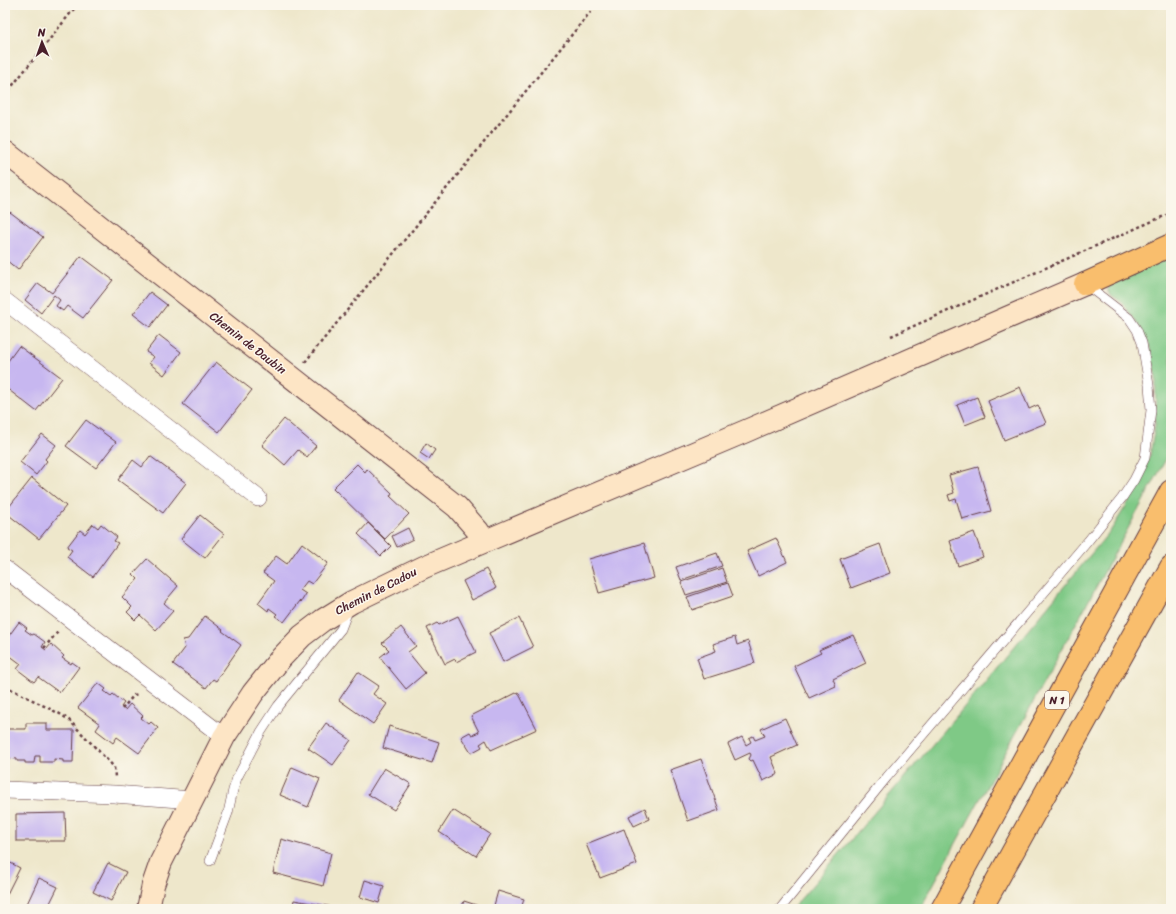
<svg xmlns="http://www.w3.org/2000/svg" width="1176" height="914" font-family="Sriracha,sans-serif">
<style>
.green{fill:#7fc986;stroke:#647458}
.building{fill:#c7b7f0}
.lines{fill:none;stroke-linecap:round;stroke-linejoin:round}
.lane-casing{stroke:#633d43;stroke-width:10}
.street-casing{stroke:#633d43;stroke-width:18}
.secondary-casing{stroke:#633d43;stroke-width:24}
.highway-casing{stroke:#633d43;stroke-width:24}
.path{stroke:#633d43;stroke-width:2.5;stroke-dasharray:3 3;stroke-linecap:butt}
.lane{stroke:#fff;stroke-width:9}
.street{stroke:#fff;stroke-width:17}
.secondary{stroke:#fde5c5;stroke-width:22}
.highway{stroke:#f9be6d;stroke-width:22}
.labels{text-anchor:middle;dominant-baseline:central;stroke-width:3;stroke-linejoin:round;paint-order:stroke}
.shield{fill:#fbf7ec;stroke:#7f6065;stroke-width:1}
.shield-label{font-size:11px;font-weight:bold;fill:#4a1f2b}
.street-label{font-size:12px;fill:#4a1f2b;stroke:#fbf7ec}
</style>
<rect width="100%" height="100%" fill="#fbf7ec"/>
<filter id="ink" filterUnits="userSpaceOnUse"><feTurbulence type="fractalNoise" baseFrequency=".025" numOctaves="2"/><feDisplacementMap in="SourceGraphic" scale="8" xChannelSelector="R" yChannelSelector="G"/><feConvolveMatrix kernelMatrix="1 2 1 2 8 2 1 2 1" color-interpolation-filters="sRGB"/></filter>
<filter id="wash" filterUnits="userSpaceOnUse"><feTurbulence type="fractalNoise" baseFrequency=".012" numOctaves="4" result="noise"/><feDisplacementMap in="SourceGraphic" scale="16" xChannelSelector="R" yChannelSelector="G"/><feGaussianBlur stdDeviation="0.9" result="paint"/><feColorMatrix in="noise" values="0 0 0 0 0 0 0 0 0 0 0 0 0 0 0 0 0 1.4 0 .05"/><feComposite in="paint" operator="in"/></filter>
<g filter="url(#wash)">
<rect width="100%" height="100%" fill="#eee7cb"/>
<path class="green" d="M 1171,254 L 1171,450 L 920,909 L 792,909 L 955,718 L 1111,530 L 1131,498 L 1150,455 L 1155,426 L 1156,378 L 1149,344 L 1137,323 L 1120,301 L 1111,295 L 1108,289 L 1110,283 Z"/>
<g id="blocks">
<g class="building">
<path d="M 10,212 L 43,237 L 18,270 L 5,259 L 5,218 Z"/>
<path d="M 81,256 L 113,280 L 83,318 L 67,306 L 63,311 L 56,306 L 60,300 L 54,295 L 41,313 L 25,300 L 38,283 L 52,293 Z"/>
<path d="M 150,292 L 167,305 L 150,327 L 133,314 Z"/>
<path d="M 159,335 L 181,352 L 164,375 L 149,363 L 154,357 L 146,352 Z"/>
<path d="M 19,346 L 62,378 L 36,411 L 5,387 L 5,365 Z"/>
<path d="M 216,362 L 252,390 L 219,432 L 183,404 Z"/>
<path d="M 1020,387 L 1029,409 L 1038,405 L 1046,423 L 1004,440 L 988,401 Z"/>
<path d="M 977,397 L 985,417 L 965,425 L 957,405 Z"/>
<path d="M 284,419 L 316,446 L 307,457 L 298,450 L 285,465 L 262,445 Z"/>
<path d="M 86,420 L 116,442 L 96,468 L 66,446 Z"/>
<path d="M 42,434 L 56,445 L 45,459 L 47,461 L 36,475 L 20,462 Z"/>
<path d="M 426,443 L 435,450 L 429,459 L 420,453 Z"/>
<path d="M 150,456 L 186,483 L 163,513 L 118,480 L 133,460 L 142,467 Z"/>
<path d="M 357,464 L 365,472 L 367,469 L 392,493 L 390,496 L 409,514 L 385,539 L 333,488 Z"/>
<path d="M 978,467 L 991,511 L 962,519 L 956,499 L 950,501 L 948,495 L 954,493 L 949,475 Z"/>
<path d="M 32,478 L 66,506 L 39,539 L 5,512 Z"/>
<path d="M 200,515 L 224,534 L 205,558 L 181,539 Z"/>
<path d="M 368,523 L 391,546 L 381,556 L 358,534 Z"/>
<path d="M 93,524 L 98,528 L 101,524 L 117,537 L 114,541 L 118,543 L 93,577 L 67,557 L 72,550 L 67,547 L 80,530 L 85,534 Z"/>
<path d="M 408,528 L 413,539 L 397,547 L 392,536 Z"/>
<path d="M 974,532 L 983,557 L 958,566 L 950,541 Z"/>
<path d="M 776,538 L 787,562 L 758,576 L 747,551 Z"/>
<path d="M 302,543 L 328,563 L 312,584 L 307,581 L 300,590 L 306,594 L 301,602 L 300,601 L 284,622 L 275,616 L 277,614 L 269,608 L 268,611 L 258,603 L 274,581 L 263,573 L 276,556 L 287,564 Z"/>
<path d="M 644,543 L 654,578 L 599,593 L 589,559 Z"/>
<path d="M 880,544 L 890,573 L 851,588 L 840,559 Z"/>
<path d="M 717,553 L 722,566 L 681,580 L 676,567 Z"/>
<path d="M 147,559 L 178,586 L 164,603 L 173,611 L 156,630 L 140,615 L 135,620 L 127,612 L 132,607 L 122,597 L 138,579 L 133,574 Z"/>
<path d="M 722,568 L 727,582 L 686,595 L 681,582 Z"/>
<path d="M 486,569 L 496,588 L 472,600 L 463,581 Z"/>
<path d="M 728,583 L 733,596 L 692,610 L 687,597 Z"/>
<path d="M 205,616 L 223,630 L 222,631 L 241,645 L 216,681 L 213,679 L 206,688 L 173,664 L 185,648 L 183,640 L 188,639 Z"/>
<path d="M 458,616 L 476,652 L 456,662 L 455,659 L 445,664 L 427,628 L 437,623 L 439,625 Z"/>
<path d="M 519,618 L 533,647 L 503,662 L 489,633 Z"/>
<path d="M 19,622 L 27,628 L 25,630 L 32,635 L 34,634 L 45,642 L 42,647 L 46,650 L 51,644 L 64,656 L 62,658 L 71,664 L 72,662 L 79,667 L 60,693 L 38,677 L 34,682 L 17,669 L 21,664 L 5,652 L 5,641 Z"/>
<path d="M 401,627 L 416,646 L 408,652 L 425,673 L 406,689 L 380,657 L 389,650 L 382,643 Z"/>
<path d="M 853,635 L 866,663 L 833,679 L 836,686 L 809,698 L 794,666 L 821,653 L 819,650 Z"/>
<path d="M 735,637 L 737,645 L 748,641 L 755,663 L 704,679 L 697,658 L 716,651 L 713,644 Z"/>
<path d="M 358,672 L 379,686 L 373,694 L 387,704 L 373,724 L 339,700 Z"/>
<path d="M 98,683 L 106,689 L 104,691 L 111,696 L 113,694 L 124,703 L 121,707 L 125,710 L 130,704 L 143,716 L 141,718 L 149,724 L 151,722 L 158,728 L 139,753 L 117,737 L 113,743 L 96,730 L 100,724 L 78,708 Z"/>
<path d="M 518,692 L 537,729 L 491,750 L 486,740 L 480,744 L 482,747 L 471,753 L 461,737 L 470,732 L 472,735 L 479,732 L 471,716 Z"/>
<path d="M 785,718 L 797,745 L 771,757 L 778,774 L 763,781 L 753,760 L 751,761 L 749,759 L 751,755 L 750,753 L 735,760 L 728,744 L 742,737 L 746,745 L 751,742 L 749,738 L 753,736 L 755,740 L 765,736 L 761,729 Z"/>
<path d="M 26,723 L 47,723 L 47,730 L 74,730 L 73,762 L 63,762 L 63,760 L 54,759 L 54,762 L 40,762 L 40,756 L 35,756 L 34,763 L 25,763 L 25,761 L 17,761 L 17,759 L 7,758 L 7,761 L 5,761 L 5,729 L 26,729 Z"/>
<path d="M 326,723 L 351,740 L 333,765 L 308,748 Z"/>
<path d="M 389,726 L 439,742 L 432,763 L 383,748 Z"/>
<path d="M 701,759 L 719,810 L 688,821 L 670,770 Z"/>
<path d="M 292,767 L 320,779 L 308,807 L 280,795 Z"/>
<path d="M 384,768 L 411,784 L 394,810 L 368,794 Z"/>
<path d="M 645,808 L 649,819 L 634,826 L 629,816 Z"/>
<path d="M 453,810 L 490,834 L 476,856 L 439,832 Z"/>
<path d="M 65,813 L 66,841 L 16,841 L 16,814 Z"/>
<path d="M 624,829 L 637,864 L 600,878 L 586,844 Z"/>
<path d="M 281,839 L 331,853 L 323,886 L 273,873 Z"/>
<path d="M 5,860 L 20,868 L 5,898 Z"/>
<path d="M 108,863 L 126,872 L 111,901 L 93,892 Z"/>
<path d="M 39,878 L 58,887 L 47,909 L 32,909 L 26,906 Z"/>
<path d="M 365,880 L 384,886 L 379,903 L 360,897 Z"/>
<path d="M 498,891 L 524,899 L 521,909 L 493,909 Z"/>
<path d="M 294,900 L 339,908 L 339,909 L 292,909 Z"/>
<path d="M 464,901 L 488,909 L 461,909 Z"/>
</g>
</g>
</g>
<g filter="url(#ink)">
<use href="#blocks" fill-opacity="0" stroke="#633d43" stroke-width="1"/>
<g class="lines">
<defs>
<g id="lane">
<path d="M 210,861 L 228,813 L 233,790 L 237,778 L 261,732 L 278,706 L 341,629 L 349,608"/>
<path d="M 780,909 L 887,777 L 1088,541 L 1122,498 L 1134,480 L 1145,458 L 1151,410 L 1149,385 L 1142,343 L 1137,330 L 1129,318 L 1085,284"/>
</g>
<g id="street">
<path d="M 5,301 L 258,498"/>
<path d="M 5,569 L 224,737"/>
<path d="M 5,790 L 114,794 L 192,800"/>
</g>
<g id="secondary">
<path d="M 5,152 L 457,507 L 478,531 L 484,541"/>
<path d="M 148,909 L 153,885 L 161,862 L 224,737 L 253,693 L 281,658 L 302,636 L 323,620 L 352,602 L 424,567 L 746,431 L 1085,284"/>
</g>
<g id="highway">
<path d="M 1085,284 L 1171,245"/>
<path d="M 942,909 L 1171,491"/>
<path d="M 981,909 L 1171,567"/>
</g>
</defs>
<use href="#lane" class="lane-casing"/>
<use href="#street" class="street-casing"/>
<use href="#secondary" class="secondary-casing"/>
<use href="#highway" class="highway-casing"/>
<g class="path">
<path d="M 5,95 L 77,5"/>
<path d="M 891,336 L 1171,213"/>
<path d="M 305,362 L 596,5"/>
<path d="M 44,648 L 55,635 L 58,632"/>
<path d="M 5,686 L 60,714 L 69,720 L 114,767 L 115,777"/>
<path d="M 122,709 L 134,695 L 138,694"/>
</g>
<use href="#lane" class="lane"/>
<use href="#street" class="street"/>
<use href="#secondary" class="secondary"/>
<use href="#highway" class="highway"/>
</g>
</g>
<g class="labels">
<rect class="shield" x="1045" y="691" width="24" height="18" rx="3"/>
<g class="shield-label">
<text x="1057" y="700">N 1</text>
</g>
<g class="street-label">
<text transform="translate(248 343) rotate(38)">Chemin de Daubin</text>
<text transform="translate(376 591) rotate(-27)">Chemin de Cadou</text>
</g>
</g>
<rect width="1176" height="914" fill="none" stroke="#fbf7ec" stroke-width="20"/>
<g transform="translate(42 42) rotate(358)" stroke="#fbf7ec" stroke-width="3" paint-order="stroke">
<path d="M0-3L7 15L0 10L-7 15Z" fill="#4a1f2b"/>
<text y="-6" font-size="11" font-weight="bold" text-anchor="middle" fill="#4a1f2b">N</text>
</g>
</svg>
